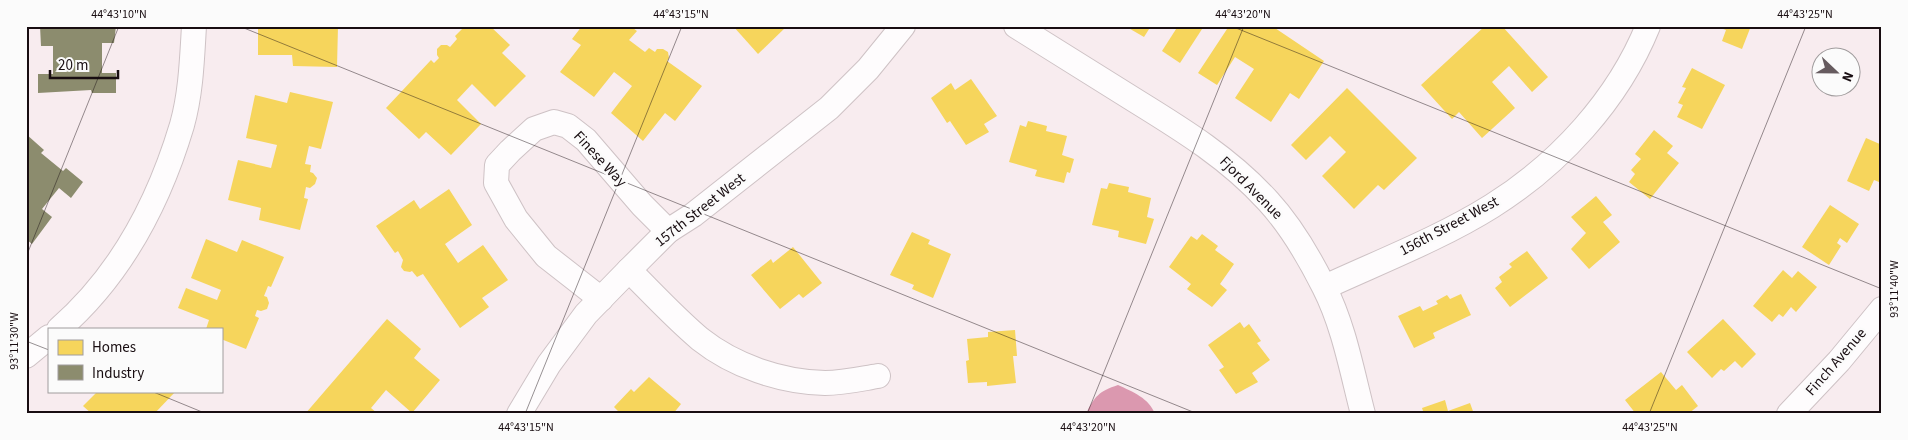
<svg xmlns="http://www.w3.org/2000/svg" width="1908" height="440" font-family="'Source Sans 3',sans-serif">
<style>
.water{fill:#db98af}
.homes{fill:#f6d55c}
.industry{fill:#8c8c6e}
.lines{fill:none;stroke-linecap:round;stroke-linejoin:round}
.minor-casing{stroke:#cec2c5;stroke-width:26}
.minor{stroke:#fefcfd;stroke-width:24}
.ticks{fill:none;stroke:#180d11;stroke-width:1;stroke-opacity:0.45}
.labels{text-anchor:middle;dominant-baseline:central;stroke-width:5;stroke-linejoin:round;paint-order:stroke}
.street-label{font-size:15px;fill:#180d11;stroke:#fbfbfb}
.neatline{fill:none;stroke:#180d11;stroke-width:2}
.ticks-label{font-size:12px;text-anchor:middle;fill:#180d11}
</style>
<rect width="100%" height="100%" fill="#f8ecef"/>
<path class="water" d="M 1118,385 C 1133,392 1149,398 1155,414 L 1086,414 C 1094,397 1099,391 1118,385 Z"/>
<g class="homes">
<path d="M 258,26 L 338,26 L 337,67 L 293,66 L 292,55 L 258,55 Z"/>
<path d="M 465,26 L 490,26 L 510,45 L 502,53 L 526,76 L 495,107 L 472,84 L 457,100 L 481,124 L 451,155 L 426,132 L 419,139 L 386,108 L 431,60 L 434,63 L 439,58 L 437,55 L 437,49 L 441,45 L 447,45 L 450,47 L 457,39 L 455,36 Z"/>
<path d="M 582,26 L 630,26 L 637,31 L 629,40 L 645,52 L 649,48 L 655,52 L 657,49 L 663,49 L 668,52 L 669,58 L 667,61 L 702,86 L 675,121 L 665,113 L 643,141 L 611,113 L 632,86 L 614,72 L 594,97 L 560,72 L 581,45 L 572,39 Z"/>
<path d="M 733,26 L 787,26 L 758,54 Z"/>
<path d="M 1125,26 L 1151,26 L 1144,37 Z"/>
<path d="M 1178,26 L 1204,26 L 1180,63 L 1162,51 Z"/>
<path d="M 1229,26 L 1272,26 L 1324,61 L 1299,99 L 1290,93 L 1271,122 L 1235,98 L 1254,69 L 1235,57 L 1217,85 L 1198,73 Z"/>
<path d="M 1485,26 L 1502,26 L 1548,77 L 1532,92 L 1509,66 L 1492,82 L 1515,108 L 1482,138 L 1459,112 L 1452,119 L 1421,85 Z"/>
<path d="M 1715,26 L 1751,26 L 1742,49 L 1722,41 L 1726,30 Z"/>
<path d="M 1692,68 L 1725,85 L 1702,129 L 1677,117 L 1683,105 L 1678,103 L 1686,88 L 1682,87 Z"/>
<path d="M 971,79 L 997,116 L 984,124 L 989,132 L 966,145 L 950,121 L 947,123 L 931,98 L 951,83 L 955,90 Z"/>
<path d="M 1347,88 L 1417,158 L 1384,190 L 1378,185 L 1354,209 L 1322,176 L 1346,152 L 1330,136 L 1306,160 L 1291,145 Z"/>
<path d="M 290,92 L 333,102 L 321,149 L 309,146 L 305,164 L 311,165 L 310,172 L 313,173 L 317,178 L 315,184 L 310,188 L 306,187 L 304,198 L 308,199 L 300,230 L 259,220 L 261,208 L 228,200 L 238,160 L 271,168 L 277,145 L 246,138 L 255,95 L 287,103 Z"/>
<path d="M 1028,121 L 1047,126 L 1046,131 L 1067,136 L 1062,155 L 1074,159 L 1070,173 L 1067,172 L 1064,183 L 1035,176 L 1037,170 L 1009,162 L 1020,125 L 1026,127 Z"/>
<path d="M 1654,130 L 1673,146 L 1667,153 L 1679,163 L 1650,199 L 1629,182 L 1635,174 L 1631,170 L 1641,159 L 1635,154 Z"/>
<path d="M 1866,138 L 1882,145 L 1882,175 L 1879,182 L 1874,180 L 1869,191 L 1847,181 Z"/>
<path d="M 1109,183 L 1129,187 L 1128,192 L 1151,198 L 1147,217 L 1154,219 L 1146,244 L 1118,237 L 1119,231 L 1092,225 L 1101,188 L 1107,189 Z"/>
<path d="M 449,189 L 472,225 L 445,244 L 458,263 L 483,245 L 508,280 L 482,298 L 489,307 L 460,328 L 423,274 L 417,277 L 412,271 L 410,272 L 404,271 L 401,267 L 403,260 L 398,251 L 395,253 L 376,226 L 414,200 L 420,209 Z"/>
<path d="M 1596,196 L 1612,215 L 1603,222 L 1620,242 L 1589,269 L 1571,249 L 1586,233 L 1571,217 Z"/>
<path d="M 1830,205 L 1859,224 L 1847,243 L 1840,238 L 1837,243 L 1841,246 L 1829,265 L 1802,247 Z"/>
<path d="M 912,232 L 930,240 L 928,244 L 951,254 L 933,298 L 912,289 L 914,285 L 890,275 Z"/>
<path d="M 1202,234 L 1218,246 L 1215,250 L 1234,264 L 1220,284 L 1227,290 L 1212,307 L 1187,289 L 1191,284 L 1169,267 L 1191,236 L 1197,240 Z"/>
<path d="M 206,239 L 237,252 L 242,240 L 284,257 L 271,287 L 268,286 L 264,296 L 267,297 L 269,303 L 267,309 L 261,311 L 257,310 L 255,316 L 259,318 L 246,349 L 221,339 L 221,329 L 206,329 L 209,320 L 178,308 L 186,288 L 217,300 L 221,290 L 191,278 Z"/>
<path d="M 793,247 L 822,283 L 803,298 L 799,294 L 780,309 L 751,275 L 771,259 L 773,263 Z"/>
<path d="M 1527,251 L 1548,278 L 1510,307 L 1495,288 L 1502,282 L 1499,277 L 1512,267 L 1509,264 Z"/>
<path d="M 1783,270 L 1792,278 L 1798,271 L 1817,287 L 1796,312 L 1791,307 L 1783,317 L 1779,314 L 1772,322 L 1753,306 Z"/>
<path d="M 1461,294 L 1471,315 L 1433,333 L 1435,338 L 1414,348 L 1398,316 L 1420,306 L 1423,311 L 1438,304 L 1436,301 L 1447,295 L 1450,299 Z"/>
<path d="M 387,319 L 421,349 L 414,358 L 440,380 L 412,413 L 386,390 L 371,408 L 378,414 L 305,414 Z"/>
<path d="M 1723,319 L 1756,354 L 1742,368 L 1735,361 L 1724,371 L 1721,369 L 1712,378 L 1687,352 Z"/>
<path d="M 1240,322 L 1244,328 L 1249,324 L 1261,341 L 1257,343 L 1270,360 L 1252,373 L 1258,382 L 1236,394 L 1219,370 L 1224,367 L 1208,345 Z"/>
<path d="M 1015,330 L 1017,356 L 1013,356 L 1016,383 L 987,386 L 987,382 L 968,383 L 966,361 L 969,360 L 967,339 L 988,337 L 988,332 Z"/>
<path d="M 1661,372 L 1676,390 L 1682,385 L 1698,406 L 1688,414 L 1664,414 L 1662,411 L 1659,414 L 1636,414 L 1625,400 Z"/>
<path d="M 649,377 L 681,404 L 673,414 L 621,414 L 614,407 L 631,389 L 634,392 Z"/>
<path d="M 98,391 L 176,391 L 154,414 L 92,414 L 83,406 Z"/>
<path d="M 1445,400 L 1448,411 L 1470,403 L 1474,414 L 1424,414 L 1422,408 Z"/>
</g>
<g class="industry">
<path d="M 40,26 L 116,26 L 114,43 L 102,43 L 102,73 L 116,73 L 116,93 L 92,93 L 91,90 L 38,93 L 38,74 L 53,74 L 53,46 L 41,46 Z"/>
<path d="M 26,134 L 44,150 L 41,153 L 63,171 L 66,168 L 83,182 L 71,198 L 59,188 L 42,209 L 52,217 L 32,244 L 26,239 Z"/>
</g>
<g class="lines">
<defs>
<g id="minor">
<path d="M 1016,26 C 1056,51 1096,76 1136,101 C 1183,130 1230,159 1268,201 C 1291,226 1309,257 1324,287 C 1344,326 1352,372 1363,414"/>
<path d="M 629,270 C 652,293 675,318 700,339 C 734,366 781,382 825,383 C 843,383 860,379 878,376"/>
<path d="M 1325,287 C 1379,262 1441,238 1492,206 C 1559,164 1618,100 1648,26"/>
<path d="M 601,299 L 546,256 L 516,219 L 496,183 L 497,165 L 510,151 L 534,129 L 554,122 L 568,126 L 586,140 L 642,205 L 668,231"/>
<path d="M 59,329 C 120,276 159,202 182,125 C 191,93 192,59 194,26"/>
<path d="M 26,356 L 49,337"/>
<path d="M 519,414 L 549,364 L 586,314 L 629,270 L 668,231 L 693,215 L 829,108 L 868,69 L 903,26"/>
<path d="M 1789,414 L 1839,361 L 1882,309"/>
</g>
</defs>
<use href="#minor" class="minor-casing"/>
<use href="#minor" class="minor"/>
</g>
<path class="ticks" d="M 239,26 L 1198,414M 1231,26 L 1882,289M 26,257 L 119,26M 26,341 L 49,350M 151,391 L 207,414M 525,414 L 682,26M 1087,414 L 1244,26M 1649,414 L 1806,26"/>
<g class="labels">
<g class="street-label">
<text transform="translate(600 159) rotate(47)">Finese Way</text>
<text transform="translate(1251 188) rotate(45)">Fjord Avenue</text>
<text transform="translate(700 210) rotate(-38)">157th Street West</text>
<text transform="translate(1449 226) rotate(-28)">156th Street West</text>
<text transform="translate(1836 362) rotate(-49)">Finch Avenue</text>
</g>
</g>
<rect width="1908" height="440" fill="none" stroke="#fbfbfb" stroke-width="55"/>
<rect x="48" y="328" width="175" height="65" fill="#fbfbfb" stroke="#a09c9d"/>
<rect x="58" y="340" width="25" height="15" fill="#f6d55c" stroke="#a09c9d"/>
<text x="92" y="352" font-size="15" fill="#180d11">Homes</text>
<rect x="58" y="365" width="25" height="15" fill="#8c8c6e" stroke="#a09c9d"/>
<text x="92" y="378" font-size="15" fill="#180d11">Industry</text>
<g transform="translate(1836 72) rotate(112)"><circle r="24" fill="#fbfbfb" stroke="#a09c9d"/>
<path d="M0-4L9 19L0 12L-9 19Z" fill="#665b5f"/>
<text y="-8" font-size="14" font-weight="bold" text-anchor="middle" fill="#180d11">N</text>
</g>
<path d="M50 70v8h68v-8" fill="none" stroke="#180d11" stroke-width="2.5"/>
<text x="58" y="70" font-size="15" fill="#180d11" stroke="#fbfbfb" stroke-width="4" paint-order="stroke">20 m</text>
<rect x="28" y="28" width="1852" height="384" class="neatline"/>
<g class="ticks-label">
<text x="119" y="18">44°43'10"N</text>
<text x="681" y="18">44°43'15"N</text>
<text x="1243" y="18">44°43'20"N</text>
<text x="1805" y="18">44°43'25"N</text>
<text transform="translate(1894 289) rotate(-90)" y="4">93°11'40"W</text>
<text transform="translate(14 341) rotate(-90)" y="4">93°11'30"W</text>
<text x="526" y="431">44°43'15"N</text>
<text x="1088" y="431">44°43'20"N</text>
<text x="1650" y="431">44°43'25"N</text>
</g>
</svg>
